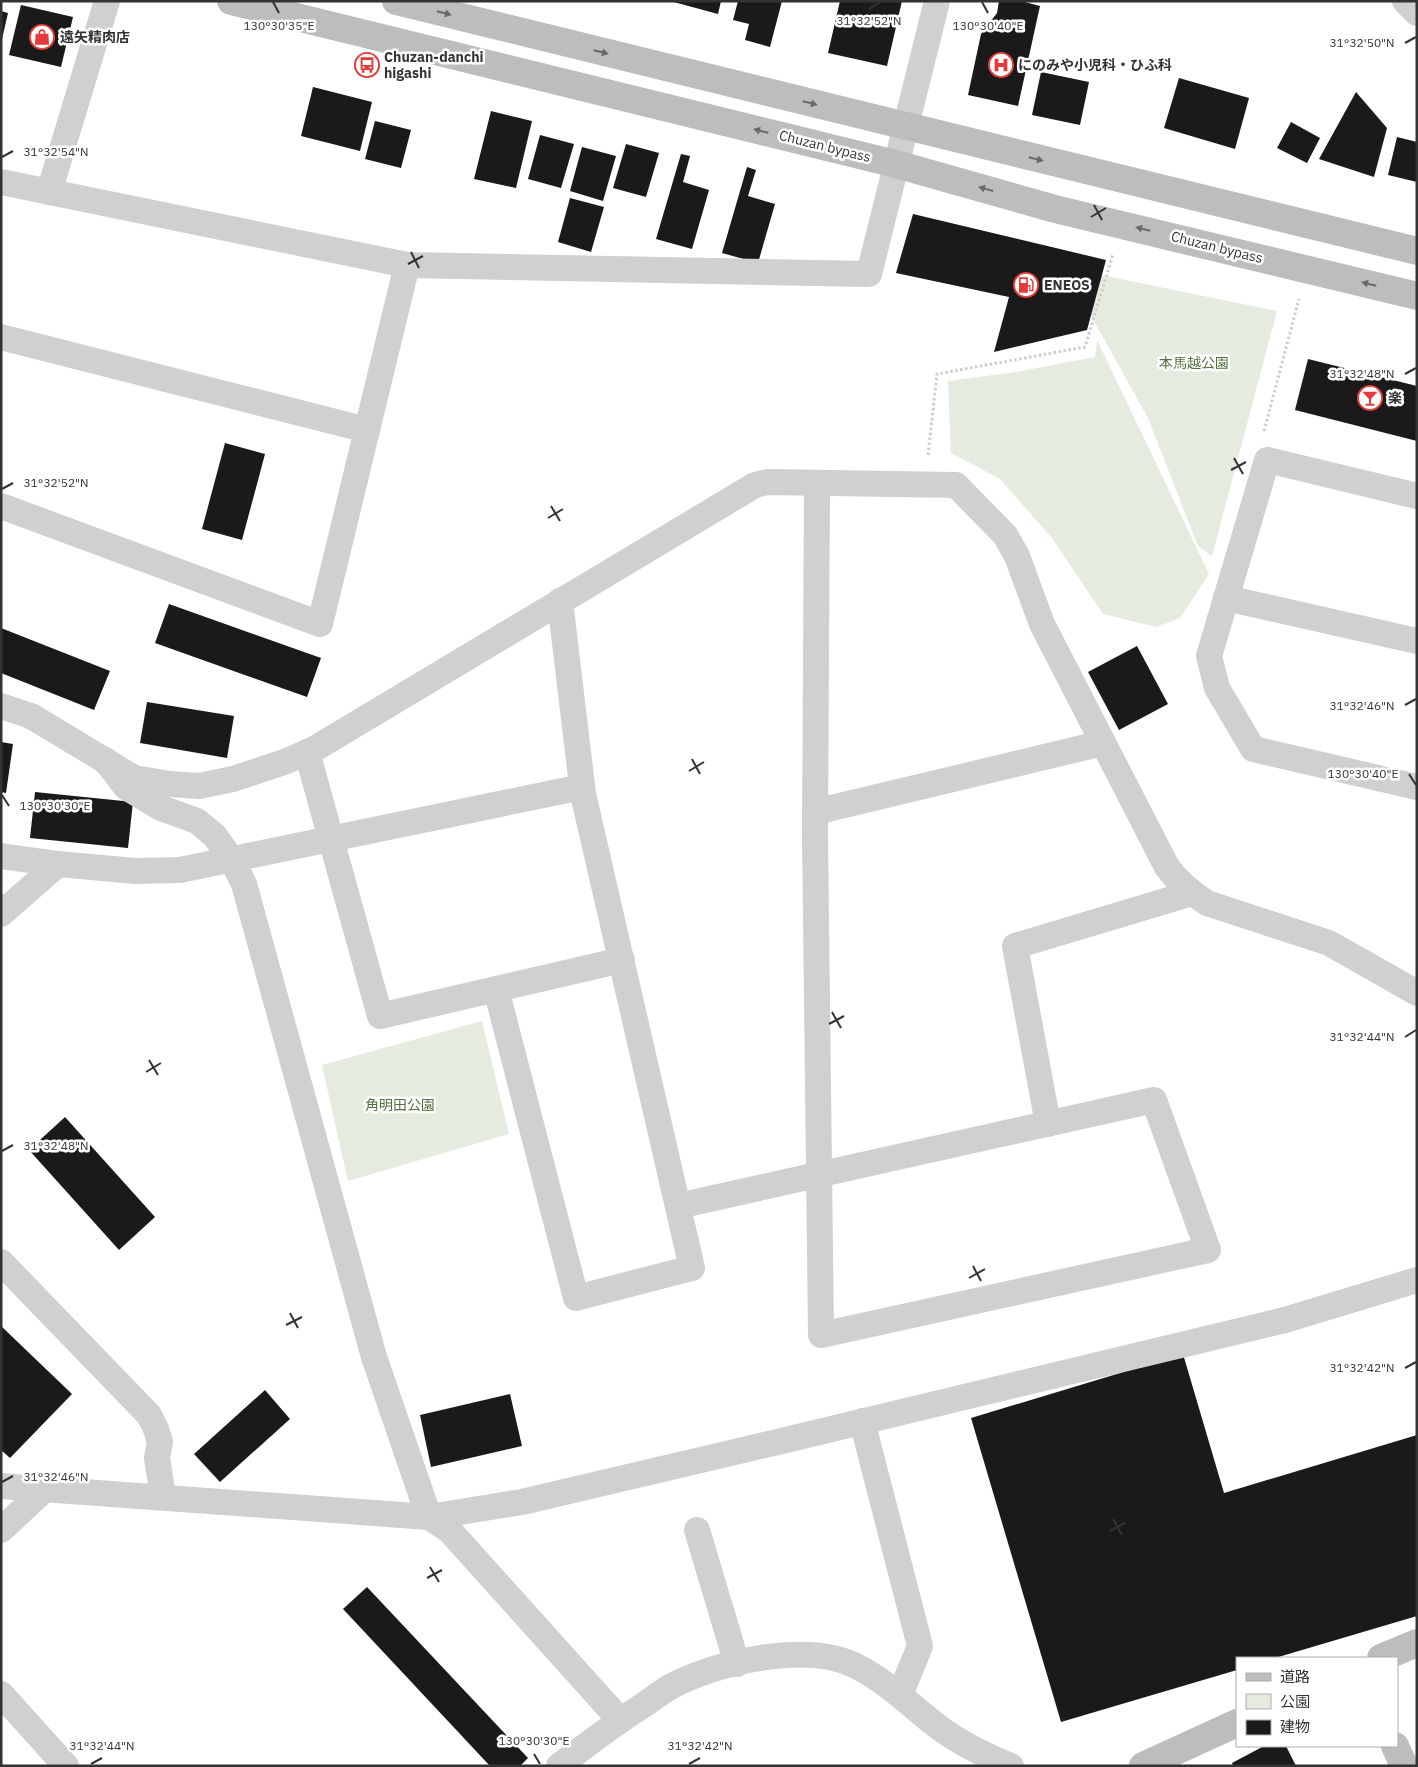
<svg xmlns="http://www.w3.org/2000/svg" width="1418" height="1767" font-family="'IBM Plex Sans','Noto Sans JP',sans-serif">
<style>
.green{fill:#e5ecdf}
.building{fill:#1a1a1a}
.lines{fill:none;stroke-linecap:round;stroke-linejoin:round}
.path{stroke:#cdcdcd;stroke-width:3;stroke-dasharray:2.5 2.5;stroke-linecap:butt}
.street{stroke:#d0d0d0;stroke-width:26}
.secondary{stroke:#bdbdbd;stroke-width:28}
.oneway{fill:#6a6a6a}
.ticks{fill:none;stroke:#333;stroke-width:2}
.labels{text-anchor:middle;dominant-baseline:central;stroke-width:5;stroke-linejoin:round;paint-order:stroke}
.poi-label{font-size:14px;font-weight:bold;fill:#333;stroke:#fff;text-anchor:start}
.street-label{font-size:14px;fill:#333;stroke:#fff}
.park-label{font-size:14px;fill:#52703f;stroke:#fff}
.ticks-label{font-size:12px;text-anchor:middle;fill:#333;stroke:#fff;stroke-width:5;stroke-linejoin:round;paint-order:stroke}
</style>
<rect width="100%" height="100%" fill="#fff"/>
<g class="green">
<path d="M 1096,274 L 1277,311 L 1212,556 L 1198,546 L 1148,418 L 1085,305 Z"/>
<path d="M 1097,340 L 1209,574 L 1180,618 L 1156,627 L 1103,614 L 1052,538 L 1000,479 L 951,453 L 948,381 L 1016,372 L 1095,357 Z"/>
<path d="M 482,1021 L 509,1134 L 348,1181 L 322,1065 Z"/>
</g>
<g class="building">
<path d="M 670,1 L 721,1 L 718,14 Z"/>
<path d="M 738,1 L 782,1 L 770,47 L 745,40 L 749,24 L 733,20 Z"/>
<path d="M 840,1 L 902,1 L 887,66 L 828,53 Z"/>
<path d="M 999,1 L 1021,1 L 1040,6 L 1018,106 L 968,95 L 981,34 L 997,13 Z"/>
<path d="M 21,5 L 73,17 L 61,67 L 9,55 Z"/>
<path d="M 1,11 L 8,13 L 2,39 L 1,38 Z"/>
<path d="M 1041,72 L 1089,82 L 1080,125 L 1032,115 Z"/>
<path d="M 1179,78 L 1249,98 L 1235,149 L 1164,128 Z"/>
<path d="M 313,87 L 372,102 L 360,151 L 301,136 Z"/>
<path d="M 1356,92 L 1387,128 L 1374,177 L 1319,159 Z"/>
<path d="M 491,111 L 532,121 L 516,188 L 474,179 Z"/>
<path d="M 375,121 L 411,130 L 401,168 L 365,159 Z"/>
<path d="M 1291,122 L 1320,138 L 1307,163 L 1277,148 Z"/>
<path d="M 540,135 L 574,144 L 561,188 L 528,179 Z"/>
<path d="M 1397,137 L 1417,142 L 1417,182 L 1388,175 Z"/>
<path d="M 626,144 L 659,153 L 646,197 L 613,188 Z"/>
<path d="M 582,147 L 616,156 L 603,201 L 570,191 Z"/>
<path d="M 681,154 L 690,156 L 683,182 L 709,190 L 692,249 L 656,239 Z"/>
<path d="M 747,167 L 756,170 L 748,196 L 775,204 L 758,263 L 722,253 Z"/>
<path d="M 570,198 L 604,207 L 591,252 L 558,242 Z"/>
<path d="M 913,214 L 1106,260 L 1087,330 L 994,352 L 1009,297 L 896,273 Z"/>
<path d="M 1308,359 L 1417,386 L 1417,441 L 1295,410 Z"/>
<path d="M 225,443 L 265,454 L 242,540 L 202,529 Z"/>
<path d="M 169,604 L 321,658 L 307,697 L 155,643 Z"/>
<path d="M 1,628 L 110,671 L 94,710 L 1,673 Z"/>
<path d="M 1137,646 L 1168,704 L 1119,730 L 1088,672 Z"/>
<path d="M 147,702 L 234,716 L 227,758 L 140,743 Z"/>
<path d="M 1,742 L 13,744 L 6,793 L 1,792 Z"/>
<path d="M 35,792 L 133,802 L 128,848 L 30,838 Z"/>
<path d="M 65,1117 L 155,1217 L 119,1250 L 29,1150 Z"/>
<path d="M 1,1326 L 72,1394 L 10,1458 L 1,1450 Z"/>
<path d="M 1183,1354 L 1224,1493 L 1417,1435 L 1417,1616 L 1275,1658 L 1237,1658 L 1237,1670 L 1061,1722 L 971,1418 Z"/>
<path d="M 265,1390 L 290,1419 L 220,1482 L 194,1454 Z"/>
<path d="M 510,1394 L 522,1446 L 431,1467 L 420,1415 Z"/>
<path d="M 367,1587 L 528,1758 L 520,1766 L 490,1766 L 343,1609 Z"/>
<path d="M 1264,1746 L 1286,1746 L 1296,1766 L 1233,1766 L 1232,1763 Z"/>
</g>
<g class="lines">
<g class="path">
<path d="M 1264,431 L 1299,299"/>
<path d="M 928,455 L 937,374 L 1085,347 L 1113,254"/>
</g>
<g class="street">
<path d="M 1405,1 L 1417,13"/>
<path d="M 1,182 L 407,265 L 869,274 L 937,1"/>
<path d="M 49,192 L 107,1"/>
<path d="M 1,337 L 367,430"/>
<path d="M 1417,496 L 1267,460 L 1209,656 L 1217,688 L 1253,749 L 1417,787"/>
<path d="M 1,506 L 320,624 L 407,265"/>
<path d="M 1226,598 L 1417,641"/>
<path d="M 1,706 L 31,716 L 134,778 L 170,784 L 199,786 L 233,779 L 287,761 L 316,748 L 755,485 L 767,482 L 956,485 L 1005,535 L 1017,556 L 1042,624 L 1167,867 C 1178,882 1191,893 1207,903 L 1329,943 L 1417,993"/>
<path d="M 307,752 L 380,1016 L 622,960"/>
<path d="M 105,760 L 126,787 L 161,808 L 197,821 L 215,836 L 232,860 L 244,884 L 374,1357 L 429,1517 L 522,1502 L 790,1439 L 1285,1320 L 1417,1280"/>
<path d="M 815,812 L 1103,743"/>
<path d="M 1,856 L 58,864 L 135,871 L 180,870 L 582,787"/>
<path d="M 1,914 L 58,864"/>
<path d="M 496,989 L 576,1298 L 692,1268 L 583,794 L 560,601"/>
<path d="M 1048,1124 L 1015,946 L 1192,893"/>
<path d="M 678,1206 L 1154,1100 L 1208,1250 L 821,1335 L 815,835 L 817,483"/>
<path d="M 1,1262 L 149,1415 L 156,1429 L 160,1442 L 157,1458 L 163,1497"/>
<path d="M 862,1421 L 920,1646 L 900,1695"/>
<path d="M 1,1486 L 429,1517 L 450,1531 L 620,1720"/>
<path d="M 1,1530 L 44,1490"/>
<path d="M 697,1530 L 737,1664"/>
<path d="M 1,1694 L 66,1766"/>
<path d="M 559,1766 C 586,1745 613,1725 642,1706 C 651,1700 660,1693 670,1687 C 716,1662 807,1641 856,1666 C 888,1682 913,1708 941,1729 C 962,1744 986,1756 1011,1766"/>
</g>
<g class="secondary">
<path d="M 231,1 L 896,164 L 1055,209 L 1417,296"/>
<path d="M 396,1 C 736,85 1076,170 1417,251"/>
<path d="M 1381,1658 L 1417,1643"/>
<path d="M 1395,1746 L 1404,1766"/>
<path d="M 1143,1766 L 1237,1723"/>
</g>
</g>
<defs><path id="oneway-solid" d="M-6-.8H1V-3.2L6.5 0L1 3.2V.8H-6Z" transform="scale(1.25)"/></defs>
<g class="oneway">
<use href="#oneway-solid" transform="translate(444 13) rotate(14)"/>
<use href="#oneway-solid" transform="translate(601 52) rotate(14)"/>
<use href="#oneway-solid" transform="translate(810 103) rotate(14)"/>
<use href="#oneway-solid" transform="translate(761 131) rotate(-166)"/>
<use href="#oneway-solid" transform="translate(1036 159) rotate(14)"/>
<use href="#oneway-solid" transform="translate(986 189) rotate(-164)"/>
<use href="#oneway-solid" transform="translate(1143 229) rotate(-166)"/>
<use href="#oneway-solid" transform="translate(1369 284) rotate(-166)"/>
</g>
<path class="ticks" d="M 273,2 L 279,13M 982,2 L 988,13M 869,9 L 880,2M 1405,43 L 1416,37M 2,157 L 13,151M 1094,205 L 1102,220M 1091,217 L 1106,208M 411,252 L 419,268M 408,264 L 423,256M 1405,374 L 1416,368M 1234,458 L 1243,474M 1231,470 L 1246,462M 2,489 L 13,483M 551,506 L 560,521M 548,518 L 563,509M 1405,705 L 1416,699M 692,759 L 700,774M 689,771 L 704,762M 1409,774 L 1416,785M 2,795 L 9,806M 832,1012 L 841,1028M 829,1024 L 844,1016M 1405,1037 L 1416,1030M 149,1060 L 158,1075M 146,1072 L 161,1063M 2,1151 L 13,1145M 973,1266 L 981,1281M 969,1278 L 985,1269M 290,1313 L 298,1328M 286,1325 L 302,1317M 1405,1368 L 1416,1362M 2,1482 L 13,1476M 1113,1519 L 1122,1535M 1110,1531 L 1125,1523M 430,1567 L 439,1582M 427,1578 L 442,1570M 534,1754 L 540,1764M 91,1764 L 102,1758M 689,1764 L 700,1758"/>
<defs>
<symbol id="shop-ring" viewBox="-11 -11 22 22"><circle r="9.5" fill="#fff" stroke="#e63a38" stroke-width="1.5"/><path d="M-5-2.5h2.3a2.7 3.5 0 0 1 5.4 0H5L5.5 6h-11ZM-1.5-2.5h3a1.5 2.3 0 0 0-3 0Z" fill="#e63a38"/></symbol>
<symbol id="bus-ring" viewBox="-11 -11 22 22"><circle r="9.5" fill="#fff" stroke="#e63a38" stroke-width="1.5"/><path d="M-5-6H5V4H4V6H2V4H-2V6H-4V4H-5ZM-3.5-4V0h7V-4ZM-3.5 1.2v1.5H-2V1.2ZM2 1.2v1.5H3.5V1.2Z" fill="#e63a38"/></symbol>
<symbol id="hospital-ring" viewBox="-11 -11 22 22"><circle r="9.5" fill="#fff" stroke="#e63a38" stroke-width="1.5"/><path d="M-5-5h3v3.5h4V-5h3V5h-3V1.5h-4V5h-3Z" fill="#e63a38"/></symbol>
<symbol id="fuel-ring" viewBox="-11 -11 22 22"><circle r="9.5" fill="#fff" stroke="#e63a38" stroke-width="1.5"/><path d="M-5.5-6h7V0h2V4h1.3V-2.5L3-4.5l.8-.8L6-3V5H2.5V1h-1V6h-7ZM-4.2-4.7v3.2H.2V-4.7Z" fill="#e63a38"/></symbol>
<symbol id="bar-ring" viewBox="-11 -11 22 22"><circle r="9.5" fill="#fff" stroke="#e63a38" stroke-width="1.5"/><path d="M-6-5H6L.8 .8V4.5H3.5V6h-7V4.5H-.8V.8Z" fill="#e63a38"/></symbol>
</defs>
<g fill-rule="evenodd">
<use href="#shop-ring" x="28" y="23" width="28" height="28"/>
<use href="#bus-ring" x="353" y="51" width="28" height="28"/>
<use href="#hospital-ring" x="987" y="51" width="28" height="28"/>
<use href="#fuel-ring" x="1012" y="271" width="28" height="28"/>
<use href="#bar-ring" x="1356" y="384" width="28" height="28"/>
</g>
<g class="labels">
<g class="poi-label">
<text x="60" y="37">遠矢精肉店</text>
<text x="384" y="57">Chuzan-danchi<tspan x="384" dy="16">higashi</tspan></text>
<text x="1018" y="65">にのみや小児科・ひふ科</text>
<text x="1044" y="285">ENEOS</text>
<text x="1388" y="398">楽</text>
</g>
<g class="street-label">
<text transform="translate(825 146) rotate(14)">Chuzan bypass</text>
<text transform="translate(1217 247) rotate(14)">Chuzan bypass</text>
</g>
<g class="park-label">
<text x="1194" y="363">本馬越公園</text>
<text x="400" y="1105">角明田公園</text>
</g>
</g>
<g class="ticks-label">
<text x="869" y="25">31°32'52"N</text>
<text x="279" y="30">130°30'35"E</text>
<text x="988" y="30">130°30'40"E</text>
<text x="1362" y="47">31°32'50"N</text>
<text x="56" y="156">31°32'54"N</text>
<text x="1362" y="378">31°32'48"N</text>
<text x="56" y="487">31°32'52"N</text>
<text x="1362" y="710">31°32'46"N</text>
<text x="1363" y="778">130°30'40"E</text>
<text x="55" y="810">130°30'30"E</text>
<text x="1362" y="1041">31°32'44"N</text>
<text x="56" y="1150">31°32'48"N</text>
<text x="1362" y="1372">31°32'42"N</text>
<text x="56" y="1481">31°32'46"N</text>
<text x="534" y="1745">130°30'30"E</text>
<text x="102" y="1750">31°32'44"N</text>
<text x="700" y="1750">31°32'42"N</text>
</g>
<rect width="1418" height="1767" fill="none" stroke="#333333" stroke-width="5"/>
<rect x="1236" y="1657" width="162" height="90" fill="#ffffff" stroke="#adadad"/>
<rect x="1246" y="1673" width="25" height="8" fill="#bdbdbd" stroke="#adadad"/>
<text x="1280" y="1682" font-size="15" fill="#333333">道路</text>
<rect x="1246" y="1694" width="25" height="15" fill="#e5ecdf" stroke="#adadad"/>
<text x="1280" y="1707" font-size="15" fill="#333333">公園</text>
<rect x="1246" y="1720" width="25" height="15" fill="#1a1a1a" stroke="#adadad"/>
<text x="1280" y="1732" font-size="15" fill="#333333">建物</text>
</svg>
